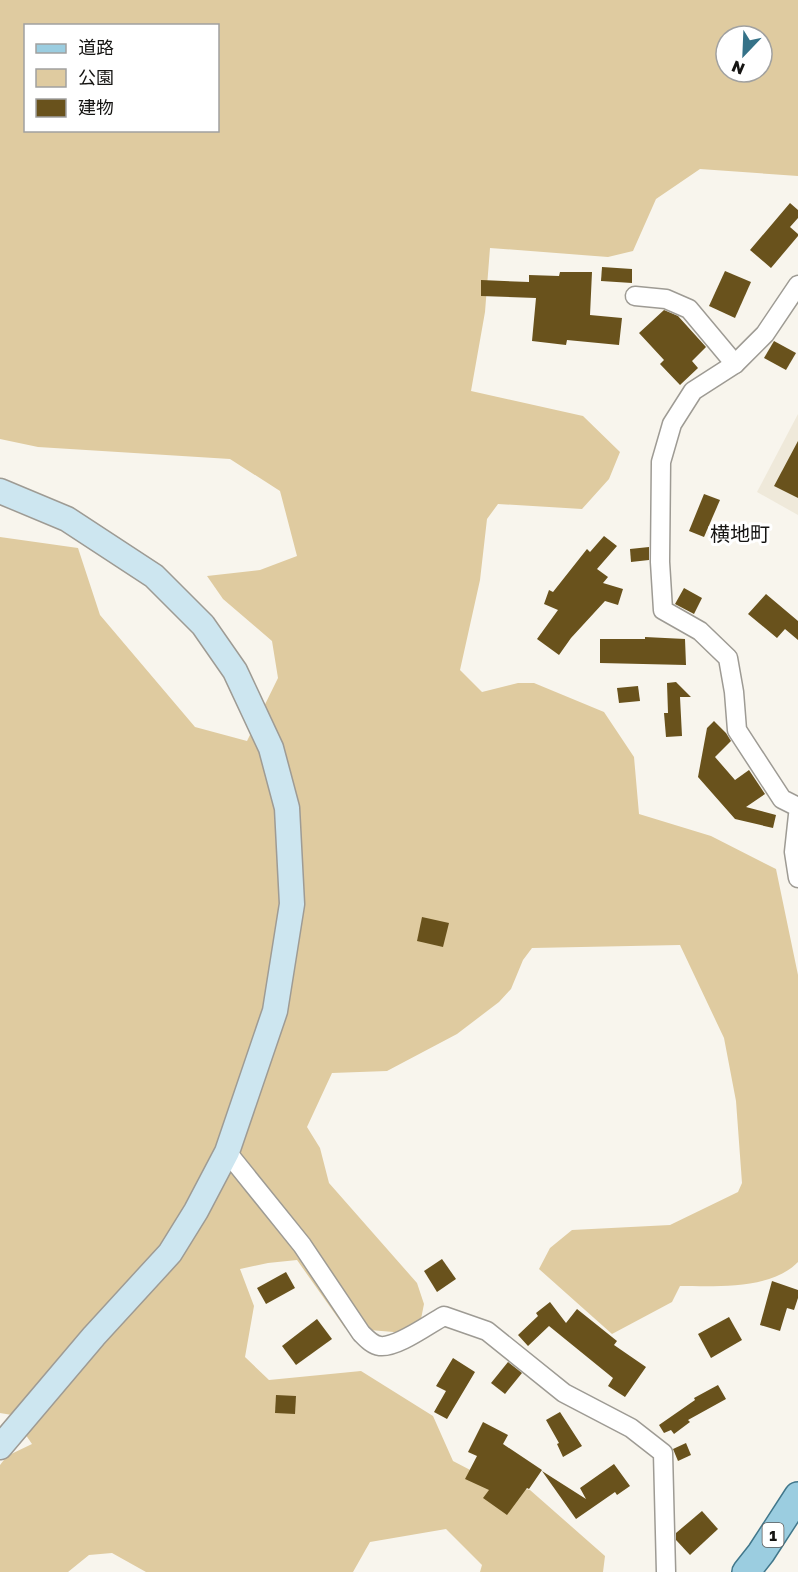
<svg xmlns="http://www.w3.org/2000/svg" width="798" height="1572" font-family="'Golos Text','Noto Sans JP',sans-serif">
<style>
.built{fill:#efe9da}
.green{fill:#dfcba0;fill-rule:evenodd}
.building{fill:#69521c}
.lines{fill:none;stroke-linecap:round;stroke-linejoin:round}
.street-casing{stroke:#9e9b94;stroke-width:21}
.secondary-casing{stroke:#9e9b94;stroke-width:27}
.primary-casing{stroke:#41778b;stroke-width:30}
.street{stroke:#fff;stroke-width:18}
.secondary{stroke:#cde6f0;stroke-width:24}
.primary{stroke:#9bcde0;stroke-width:27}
.labels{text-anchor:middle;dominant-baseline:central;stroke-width:6;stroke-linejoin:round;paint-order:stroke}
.shield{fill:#fff;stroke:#5b5a59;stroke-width:1.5}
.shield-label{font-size:15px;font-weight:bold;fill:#151412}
.quarter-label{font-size:20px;fill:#151412;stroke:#fff}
</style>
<rect width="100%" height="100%" fill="#f8f5ed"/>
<path class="built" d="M 798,414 L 798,515 L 757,492 Z"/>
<path class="green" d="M 0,0 L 798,0 L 798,176 L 700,169 L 656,199 L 633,251 L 608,257 L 490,248 L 485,312 L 471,391 L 583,416 L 620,452 L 609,479 L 582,509 L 498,504 L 487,519 L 480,580 L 460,670 L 482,692 L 518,683 L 534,683 L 604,712 L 634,757 L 639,814 L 711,836 L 776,869 L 798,975 L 798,1262 C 771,1290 716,1286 680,1286 L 672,1302 L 612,1334 L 539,1269 L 550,1248 L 572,1230 L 670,1225 L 738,1192 L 742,1183 L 736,1101 L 724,1038 L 680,945 L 532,948 L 523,960 L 511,989 L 499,1002 L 457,1034 L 387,1071 L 332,1073 L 307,1127 L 320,1148 L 329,1183 L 417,1283 L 424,1304 L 418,1334 L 345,1328 L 297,1260 L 268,1263 L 240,1269 L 254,1306 L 245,1357 L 269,1380 L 361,1371 L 433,1416 L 453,1461 L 497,1484 L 530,1490 L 605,1556 L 603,1572 L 480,1572 L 482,1565 L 446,1529 L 370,1542 L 353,1572 L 146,1572 L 112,1553 L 89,1555 L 68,1572 L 0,1572 L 0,1465 L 7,1456 L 32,1444 L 12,1415 L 0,1413 L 0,537 L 78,548 L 100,615 L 195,727 L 247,741 L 278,678 L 272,641 L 223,599 L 207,576 L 260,570 L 297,556 L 280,491 L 230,459 L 38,447 L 0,439 ZM 26,26 L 218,26 L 218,130 L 26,130 ZM 726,36 L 762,36 L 762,72 L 726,72 Z"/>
<g class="building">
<path d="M 790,203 L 798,210 L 798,218 L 790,227 L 798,234 L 798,236 L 771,268 L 750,250 Z"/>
<path d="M 602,267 L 632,269 L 632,283 L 601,281 Z"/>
<path d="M 725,271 L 751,282 L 735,318 L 709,306 Z"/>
<path d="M 560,272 L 592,272 L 590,315 L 622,318 L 619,345 L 567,340 L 566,345 L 532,341 L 536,298 L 481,296 L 481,280 L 529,282 L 529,275 L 559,276 Z"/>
<path d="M 664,310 L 678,316 L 706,347 L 692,361 L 698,368 L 680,385 L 660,364 L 664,360 L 639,333 Z"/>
<path d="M 774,341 L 796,353 L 786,370 L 764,358 Z"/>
<path d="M 798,441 L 798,498 L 774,486 Z"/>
<path d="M 704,494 L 720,500 L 704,537 L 689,531 Z"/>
<path d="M 604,536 L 617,546 L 597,569 L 608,577 L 603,583 L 623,589 L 618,605 L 605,601 L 571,638 L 559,655 L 537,639 L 558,610 L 544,604 L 549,590 L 553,592 L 587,549 L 590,552 Z"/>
<path d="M 649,547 L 649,560 L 631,562 L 630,549 Z"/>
<path d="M 684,588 L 702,598 L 694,614 L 675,604 Z"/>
<path d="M 766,594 L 798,621 L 798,640 L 785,629 L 777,638 L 748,614 Z"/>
<path d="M 645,637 L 685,639 L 686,665 L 600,663 L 600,639 L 645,639 Z"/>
<path d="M 676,682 L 691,697 L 680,697 L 682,736 L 666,737 L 664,713 L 668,713 L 667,683 Z"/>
<path d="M 638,686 L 640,701 L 619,703 L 617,688 Z"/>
<path d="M 714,721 L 726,733 L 731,741 L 715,757 L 735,780 L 749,770 L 765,794 L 746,807 L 776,815 L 773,828 L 735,819 L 698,777 L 707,728 Z"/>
<path d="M 422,917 L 449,923 L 443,947 L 417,941 Z"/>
<path d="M 442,1259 L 456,1279 L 437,1292 L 424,1271 Z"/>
<path d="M 286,1272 L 295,1288 L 266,1304 L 257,1288 Z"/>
<path d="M 772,1281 L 798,1290 L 798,1298 L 794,1310 L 787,1308 L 780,1331 L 760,1325 Z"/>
<path d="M 550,1302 L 566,1323 L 577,1309 L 617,1341 L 614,1345 L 646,1367 L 625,1397 L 608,1386 L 613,1378 L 549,1326 L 528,1346 L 518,1335 L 538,1316 L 536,1313 Z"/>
<path d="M 729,1317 L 742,1340 L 711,1358 L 698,1334 Z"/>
<path d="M 317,1319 L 332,1339 L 296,1365 L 282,1346 Z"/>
<path d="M 453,1358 L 475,1372 L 447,1419 L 434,1412 L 446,1391 L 436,1386 Z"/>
<path d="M 508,1362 L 522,1373 L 505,1394 L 491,1383 Z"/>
<path d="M 718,1385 L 726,1399 L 688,1420 L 690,1422 L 674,1434 L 671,1430 L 664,1433 L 659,1425 L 695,1400 L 694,1398 Z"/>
<path d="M 276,1395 L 296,1396 L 295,1414 L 275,1413 Z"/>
<path d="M 560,1412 L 582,1446 L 563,1457 L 557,1444 L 559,1443 L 546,1420 Z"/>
<path d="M 483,1422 L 508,1435 L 503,1444 L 542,1470 L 529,1489 L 527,1488 L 507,1515 L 483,1498 L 489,1490 L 465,1479 L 477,1456 L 468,1452 Z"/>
<path d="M 686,1443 L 691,1455 L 678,1461 L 673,1449 Z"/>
<path d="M 614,1464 L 630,1486 L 617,1495 L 615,1492 L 576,1519 L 542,1471 L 586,1499 L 580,1488 Z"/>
<path d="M 702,1511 L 718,1529 L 690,1555 L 676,1540 L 676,1533 Z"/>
</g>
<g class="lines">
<defs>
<g id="street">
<path d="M 798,285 L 765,334 L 735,364 L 693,391 L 672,424 L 661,462 L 660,562 L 663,610 L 700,631 L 728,658 L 734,692 L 737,730 L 782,799 L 798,807"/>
<path d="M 635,296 L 666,299 L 689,309 L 735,364"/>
<path d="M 798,815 L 794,852 L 798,878"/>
<path d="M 227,1152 L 302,1245 L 361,1333 C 366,1338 372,1345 380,1346 C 397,1348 429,1324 444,1316 L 487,1331 L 564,1393 L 631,1428 L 663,1453 L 666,1572"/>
</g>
<path id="secondary" d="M 0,491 L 67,519 L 154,576 L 203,625 L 235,671 L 271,748 L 287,808 L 292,904 L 275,1011 L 227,1152 L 196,1211 L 170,1253 L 94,1336 L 0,1447"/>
<path id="primary" d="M 746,1572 L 761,1553 L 798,1496"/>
</defs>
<use href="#street" class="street-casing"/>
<use href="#secondary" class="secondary-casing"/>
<use href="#primary" class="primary-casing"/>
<use href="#street" class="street"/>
<use href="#secondary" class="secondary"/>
<use href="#primary" class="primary"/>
</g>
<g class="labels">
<rect class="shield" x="762.5" y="1523" width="21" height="24" rx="4.5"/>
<g class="shield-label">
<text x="773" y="1535">1</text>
</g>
<g class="quarter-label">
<text x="740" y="533">横地町</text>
</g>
</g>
<rect x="24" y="24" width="195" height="108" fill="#ffffff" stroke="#a1a1a0" stroke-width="1.5"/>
<rect x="36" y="44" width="30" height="9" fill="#9bcde0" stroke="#a1a1a0" stroke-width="1.5"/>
<text x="78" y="54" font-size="18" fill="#151412">道路</text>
<rect x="36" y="69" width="30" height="18" fill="#dfcba0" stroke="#a1a1a0" stroke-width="1.5"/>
<text x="78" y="84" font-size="18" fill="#151412">公園</text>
<rect x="36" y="99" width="30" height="18" fill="#69521c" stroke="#a1a1a0" stroke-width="1.5"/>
<text x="78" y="114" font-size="18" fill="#151412">建物</text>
<g transform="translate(744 54) rotate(203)"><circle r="28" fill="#ffffff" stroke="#a1a1a0" stroke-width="1.5"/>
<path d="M0-4.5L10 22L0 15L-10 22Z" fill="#357288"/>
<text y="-9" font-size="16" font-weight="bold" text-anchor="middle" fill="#151412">N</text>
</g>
</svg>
